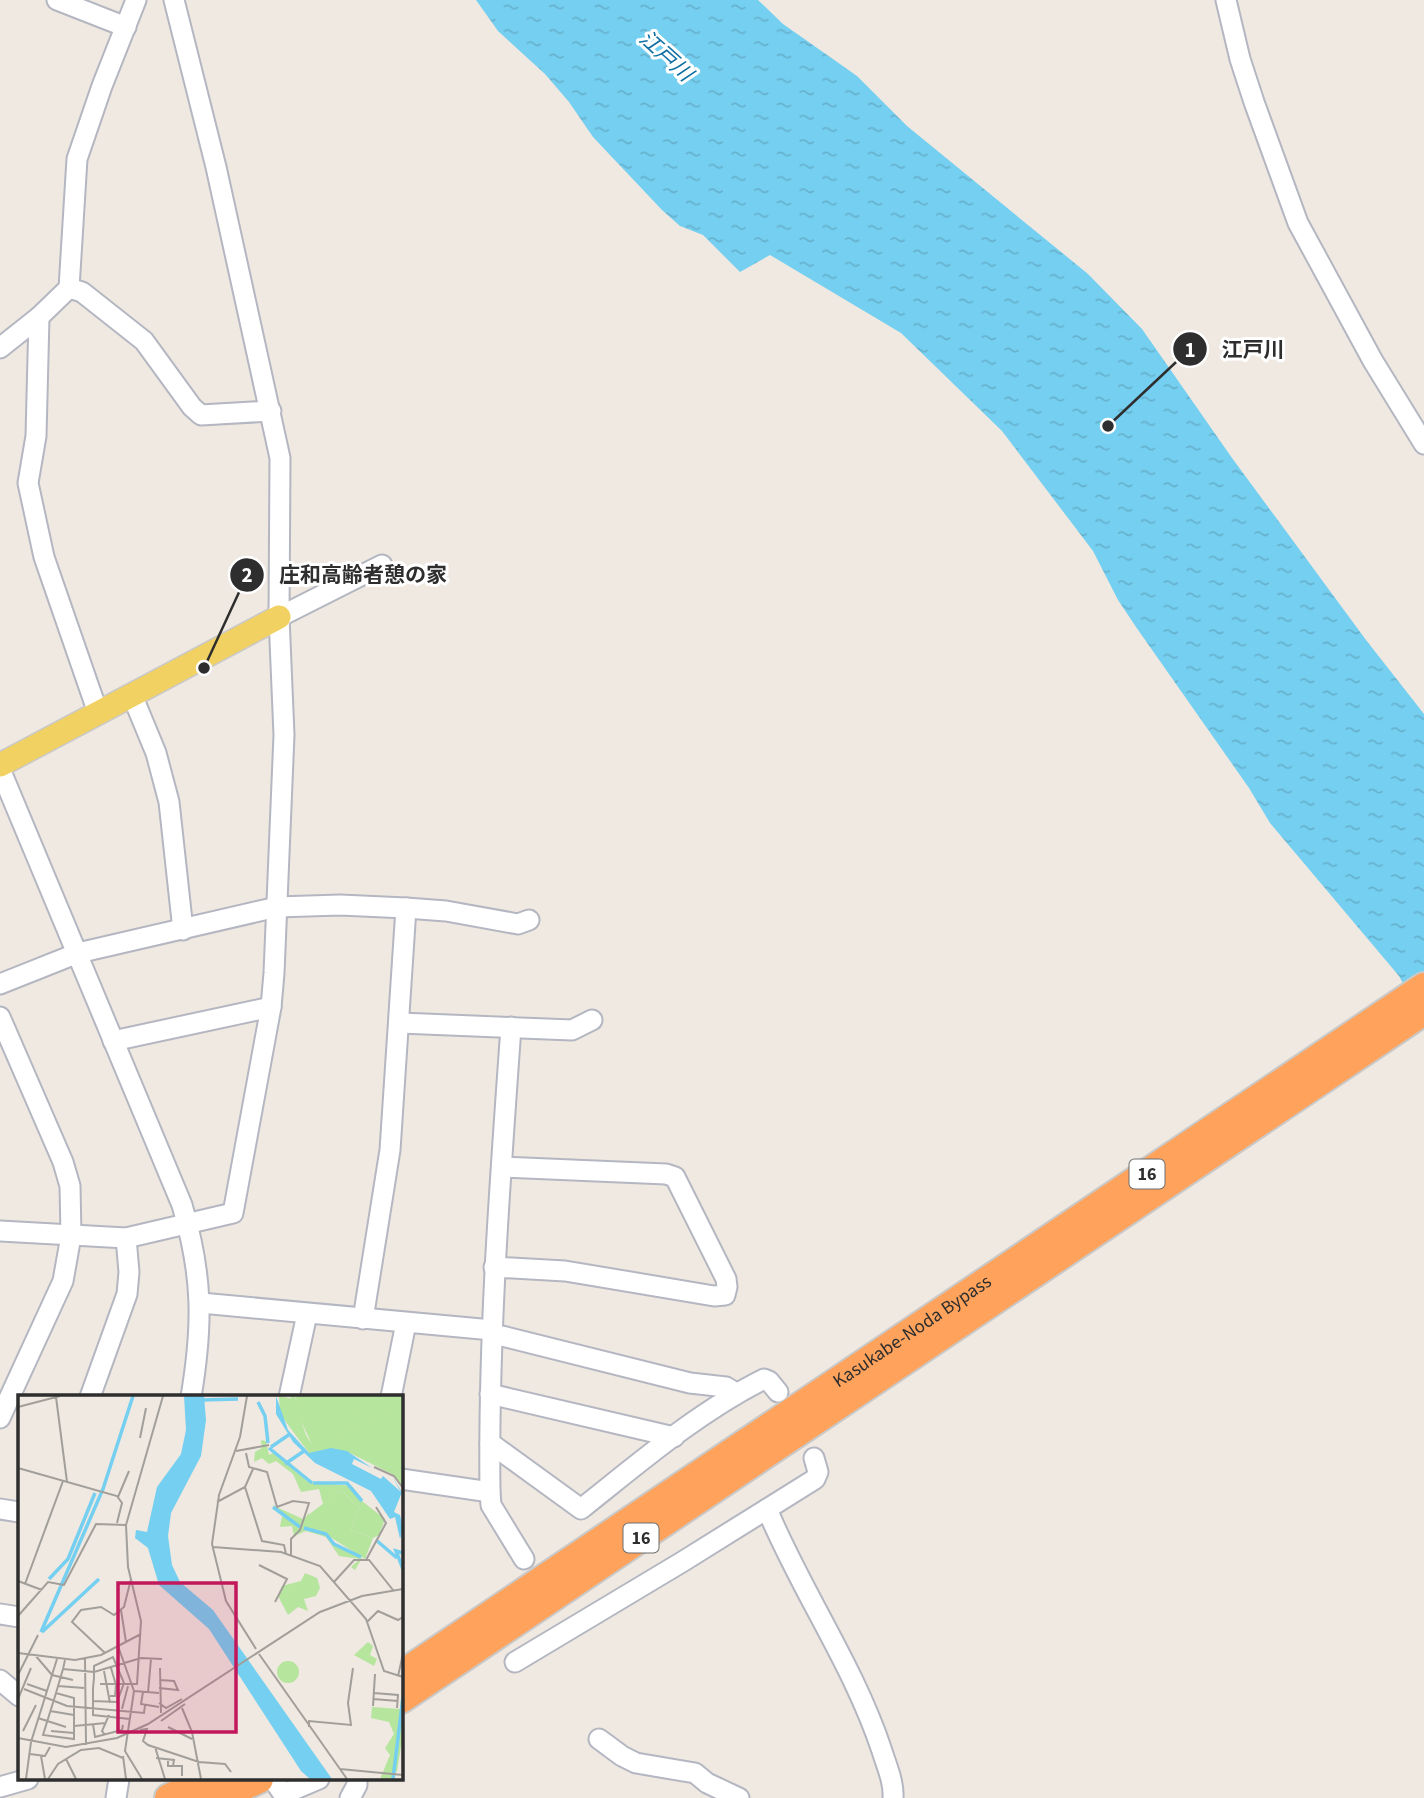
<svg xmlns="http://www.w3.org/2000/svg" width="1424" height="1798" font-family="'Source Sans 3','Noto Sans JP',sans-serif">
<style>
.water{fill:url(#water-ripples)}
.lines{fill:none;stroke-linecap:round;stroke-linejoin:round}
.minor-casing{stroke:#b4b7c1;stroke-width:23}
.major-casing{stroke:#c9c9c9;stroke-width:26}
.highway-casing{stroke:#c9c9c9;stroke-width:32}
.minor{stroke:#fff;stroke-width:19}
.major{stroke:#f2d163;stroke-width:23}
.highway{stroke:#ffa35c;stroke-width:28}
.labels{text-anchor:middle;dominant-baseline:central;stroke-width:6;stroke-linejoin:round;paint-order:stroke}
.shield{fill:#fff;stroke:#6d6d6d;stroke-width:2}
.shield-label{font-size:18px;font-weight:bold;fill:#2e2e2e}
.street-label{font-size:19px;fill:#2e2e2e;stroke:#fff}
.water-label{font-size:21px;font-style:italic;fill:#0d6fa3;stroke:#fff}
.inset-river{fill:none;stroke:#75cff0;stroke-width:3.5}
.inset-road{fill:none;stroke:#a29e99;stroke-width:2}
.view{fill:#c2185b;fill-opacity:0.15;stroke:#c2185b;stroke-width:3.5}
.inset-edge{fill:none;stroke:#2e2e2e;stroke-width:3.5}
.leader{fill:none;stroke:#2e2e2e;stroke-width:2.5}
.callout-dot{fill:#2e2e2e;stroke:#fff;stroke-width:2.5}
.mark-label{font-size:21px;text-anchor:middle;font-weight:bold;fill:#fff}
.callout-label{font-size:21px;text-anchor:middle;font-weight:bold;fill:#2e2e2e;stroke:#fff;stroke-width:6;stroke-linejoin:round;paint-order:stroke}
</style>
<defs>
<pattern id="water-ripples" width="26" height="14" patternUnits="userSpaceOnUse" patternTransform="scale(1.75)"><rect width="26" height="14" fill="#75cff0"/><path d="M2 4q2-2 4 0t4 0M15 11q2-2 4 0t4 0" fill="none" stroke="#66b2ce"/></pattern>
</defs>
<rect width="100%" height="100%" fill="#efe9e1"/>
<path class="water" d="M 476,0 L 758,0 L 783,24 L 857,76 L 907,126 L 1088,274 L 1142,329 L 1232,458 L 1366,640 L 1424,714 L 1424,1022 L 1399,976 L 1270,823 L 1249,788 L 1136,627 L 1118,600 L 1093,551 L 1002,431 L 901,333 L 770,255 L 740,272 L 703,235 L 680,226 L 662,210 L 593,137 L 569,102 L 545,74 L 498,31 Z"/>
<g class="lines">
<defs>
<g id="minor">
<path d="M 57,0 L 126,27"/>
<path d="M 1226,0 L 1240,59 L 1254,102 L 1298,223 L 1373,361 L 1424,444"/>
<path d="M 69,288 L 82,292 L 144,341 L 192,407 L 201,415 L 271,411"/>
<path d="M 39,317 L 36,436 L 28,483 L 44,557 L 98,713"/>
<path d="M 0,348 L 39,317 L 69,288 L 77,159 L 102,86 L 136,0"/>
<path d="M 279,617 L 382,565"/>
<path d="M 132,695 L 156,753 L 169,802 L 183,930"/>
<path d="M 0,769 L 182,1205 C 203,1276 203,1325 191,1397"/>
<path d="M 0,984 L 78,953 L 277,907 L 340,905 L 406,908 L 446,911 L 518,924 L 529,920"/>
<path d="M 0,1017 L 63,1162 L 70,1186 L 71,1236 L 63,1281 L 0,1418"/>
<path d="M 400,1023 L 572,1030 L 592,1020"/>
<path d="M 511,1027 C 500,1182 488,1337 490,1492 L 491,1505 L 524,1559"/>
<path d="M 113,1041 L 271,1007"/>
<path d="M 0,1231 L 126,1238 L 233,1213 L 271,1007 L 274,973 L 284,735 L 279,617 L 280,458 L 216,167 L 174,0"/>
<path d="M 494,1267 L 565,1271 L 714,1296 L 725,1295 L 727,1287 L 726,1279 L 675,1177 L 666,1174 L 503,1167"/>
<path d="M 201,1303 L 492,1330"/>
<path d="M 363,1319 L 390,1150 L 406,908"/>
<path d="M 492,1336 L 502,1336 L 690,1383 L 726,1387 L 736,1393"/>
<path d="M 490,1394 L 674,1437"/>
<path d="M 90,1397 L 127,1294 L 129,1272 L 126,1238"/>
<path d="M 289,1397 L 307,1314"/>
<path d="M 391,1397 L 406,1323"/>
<path d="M 490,1443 L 581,1509 C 639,1463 698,1412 764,1379 L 769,1381 L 778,1392"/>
<path d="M 401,1479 L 490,1492"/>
<path d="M 0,1509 L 19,1512"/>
<path d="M 767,1509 C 801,1591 854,1666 882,1751 C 887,1767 894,1782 893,1798"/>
<path d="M 0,1614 L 19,1617"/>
<path d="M 515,1662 L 682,1562 L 815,1479 L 818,1472 L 814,1458"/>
<path d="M 0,1680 L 19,1696"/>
<path d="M 599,1739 L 622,1756 L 636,1763 L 695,1773 L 707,1783 L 739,1798"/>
<path d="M 273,1779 L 281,1791 L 286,1793 L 319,1779"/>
<path d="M 0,1787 L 28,1779"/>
<path d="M 116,1798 L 119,1779"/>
<path d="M 350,1798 L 357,1785 L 357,1779"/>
</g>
<path id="major" d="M 0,765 L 279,617"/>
<g id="highway">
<path id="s1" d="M 401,1675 L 1424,987"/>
<path d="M 401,1699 L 1424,1011"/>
<path d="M 169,1798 L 210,1779"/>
<path d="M 217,1798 L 259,1779"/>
</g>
</defs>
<use href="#minor" class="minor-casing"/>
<use href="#major" class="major-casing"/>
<use href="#highway" class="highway-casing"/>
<use href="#minor" class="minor"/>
<use href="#major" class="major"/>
<use href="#highway" class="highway"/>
</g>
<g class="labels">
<g class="shield">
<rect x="1129.5" y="1159.5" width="35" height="29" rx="5"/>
<rect x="623.5" y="1523.5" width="35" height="29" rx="5"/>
</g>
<g class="shield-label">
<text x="1147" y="1174">16</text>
<text x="641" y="1538">16</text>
</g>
<g class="street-label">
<text stroke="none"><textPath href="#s1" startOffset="616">Kasukabe-Noda Bypass</textPath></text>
</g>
<g class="water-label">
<text transform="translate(666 56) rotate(42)">江戸川</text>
</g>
</g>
<g transform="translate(18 1395)">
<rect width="385" height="385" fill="#efe9e1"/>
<path d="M 261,1 L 276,4 L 288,40 L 294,50 L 277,1 L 385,1 L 385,92 L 376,80 L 332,58 L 291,58 L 262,19 ZM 323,95 L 341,113 L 333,135 L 355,143 L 347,164 L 301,135 L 279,131 L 254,110 L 285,124 Z" fill="#b6e59e"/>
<path d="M 272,1 L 276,1 L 284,13 L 293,45 L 293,32 L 279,1 L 285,1 L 302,42 L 316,28 L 385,1 L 379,13 L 316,41 L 327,44 L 343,34 L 385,23 L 385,46 L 361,38 L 359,44 L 375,53 L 358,52 L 344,42 L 335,48 L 364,59 L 364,68 L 318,50 L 294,50 ZM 302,1 L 333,1 L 316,9 L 321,14 L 351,1 L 367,1 L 317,23 ZM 243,45 L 248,46 L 251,60 L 255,58 L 290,87 L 334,91 L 344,106 L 367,124 L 361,140 L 355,143 L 333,135 L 341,113 L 323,95 L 305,109 L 301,94 L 283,97 L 275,79 L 258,66 L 251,69 L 244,63 L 236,67 L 237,57 L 244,53 ZM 291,117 L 289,131 L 308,138 L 316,150 L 344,163 L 337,175 L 333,172 L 342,164 L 321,161 L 308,142 L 288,136 L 276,141 L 274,131 L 262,132 L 264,121 L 283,132 ZM 287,178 L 299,183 L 302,193 L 298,201 L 286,204 L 290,216 L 280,212 L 270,220 L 260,201 L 264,191 L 283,186 ZM 350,247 L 355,251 L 352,260 L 359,264 L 356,271 L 336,260 ZM259 277a11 11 0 1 1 22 0a11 11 0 1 1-22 0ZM 385,284 L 385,339 L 379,376 L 373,384 L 362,384 L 372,360 L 367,353 L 376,339 L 371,327 L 353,323 L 354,312 L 382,314 Z" fill="#b6e59e"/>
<path d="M 166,1 L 186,1 L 188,25 L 183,61 L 153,118 L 150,141 L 154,170 L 162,187 L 195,215 L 314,384 L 292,384 L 283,376 L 191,234 L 141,190 L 130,153 L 117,143 L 118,135 L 129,137 L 139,92 L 163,59 L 168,35 ZM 258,1 L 270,35 L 291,58 L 313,53 L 329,56 L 354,73 L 336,64 L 334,69 L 363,84 L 365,81 L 383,97 L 374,81 L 384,97 L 376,117 L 382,120 L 385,134 L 382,144 L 377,122 L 372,124 L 353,96 L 297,68 L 275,47 L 258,19 Z" fill="#75cff0"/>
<path class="inset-river" d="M 183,5 L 220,4M 240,7 L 247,21 L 250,48M 253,52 L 272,39M 251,53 L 294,88M 267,69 L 286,56M 328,87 L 344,106M 295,88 L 328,88M 255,112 L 282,132M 286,133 L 308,139 L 316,149 L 343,162M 358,145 L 379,163M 385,158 L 378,156 L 385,174M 31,184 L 50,164 L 77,98M 23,237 L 85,94 L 115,1M 24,237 L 81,184M 375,384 L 385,302"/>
<path class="inset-road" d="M 229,1 L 222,42 L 201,100 L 194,149 L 208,206 L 238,254M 38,2 L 49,87M 0,12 L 42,1M 122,43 L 128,13M 218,56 L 251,50M 228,58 L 231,72 L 249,77 L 259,112 L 275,106 L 291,108 L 282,135 L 273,144 L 273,161M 356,72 L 376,81 L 385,93M 0,73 L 99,101 L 104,108 L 99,128M 227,92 L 244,146 L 266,150 L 268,159M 100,102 L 111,76M 199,107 L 227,92 L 235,74M 195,152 L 263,157 L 302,171 L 348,224 L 366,276 L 385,282M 348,165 L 368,128 L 358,112M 241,170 L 269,184 L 257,207M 0,186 L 24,195M 316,187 L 336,165 L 351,165 L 375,195M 7,189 L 45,86M 103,215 L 108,247M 0,221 L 30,187 L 46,190 L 78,129 L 108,130M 349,227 L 360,216 L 380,225 L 385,222M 100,251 L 116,296 L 107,356 L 124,384M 0,258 L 57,265 L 83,260 L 123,239M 87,258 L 54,227 L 63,215 L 83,212 L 96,220 L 106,212 L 113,184M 241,259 L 329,384M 17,260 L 34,280 L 55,285M 67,264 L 68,350M 142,273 L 143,318M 45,274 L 76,277 L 123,263 L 144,264M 86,276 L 92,308M 0,280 L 20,240M 380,281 L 385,259M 9,289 L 29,296M 82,289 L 119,289 L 123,226 L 110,172 L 108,130 L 145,1M 40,291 L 66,293M 141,293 L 160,295 L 156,286 L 142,285M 6,294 L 49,311 L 126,318 L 127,310M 116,296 L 141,298M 125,297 L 123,309 L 141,312M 38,298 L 56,303 L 56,344 L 25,340 L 38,298 L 45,274 L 47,265M 130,298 L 133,264M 356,298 L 380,300 L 379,313M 92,301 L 97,301 L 98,290 L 93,273M 0,304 L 13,273M 355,304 L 380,306M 75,306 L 99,307 L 106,288 L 95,262 L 76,271 L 76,283 L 75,293 L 75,320 L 112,324M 141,308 L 148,313 L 164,304M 355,311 L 357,279M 164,313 L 174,337 L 183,384M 104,314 L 110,291M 32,316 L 56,320M 20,323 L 48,332M 143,326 L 167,309M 75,329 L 77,342 L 104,335 L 105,330M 56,331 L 88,328M 150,332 L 174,344M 291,332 L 291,326 L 333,330 L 330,308 L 335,273M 122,335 L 129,334 L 125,346 L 130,350 L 181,367 L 207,369 L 213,377M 5,336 L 18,310M 33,336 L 56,338M 87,340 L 84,336 L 91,320M 0,343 L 48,352 L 99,343 L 130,329 L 302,217 L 344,201 L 385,194M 137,352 L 147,384M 12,359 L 27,361 L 32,352M 23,361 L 27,384M 105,361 L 108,384M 138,363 L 156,365 L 155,371M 48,364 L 58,384M 150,364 L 150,371 L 164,371 L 164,381M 322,374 L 385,380M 8,384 L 13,347 L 39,264M 30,384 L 40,369 L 63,355 L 81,353 L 105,363"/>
<path class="view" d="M 100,188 L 218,188 L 218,337 L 100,337 Z"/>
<rect width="385" height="385" class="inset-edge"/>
</g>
<path class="leader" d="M1108 426L1190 349M204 668L247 575"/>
<g class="callout-dot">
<circle cx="1108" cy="426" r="7"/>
<circle cx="204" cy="668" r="7"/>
<circle cx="1190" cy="349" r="18"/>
<circle cx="247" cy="575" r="18"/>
</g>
<g class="mark-label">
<text x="1190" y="357">1</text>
<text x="247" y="582">2</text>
</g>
<g class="callout-label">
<text x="1253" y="357">江戸川</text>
<text x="363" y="582">庄和高齢者憩の家</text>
</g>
</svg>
